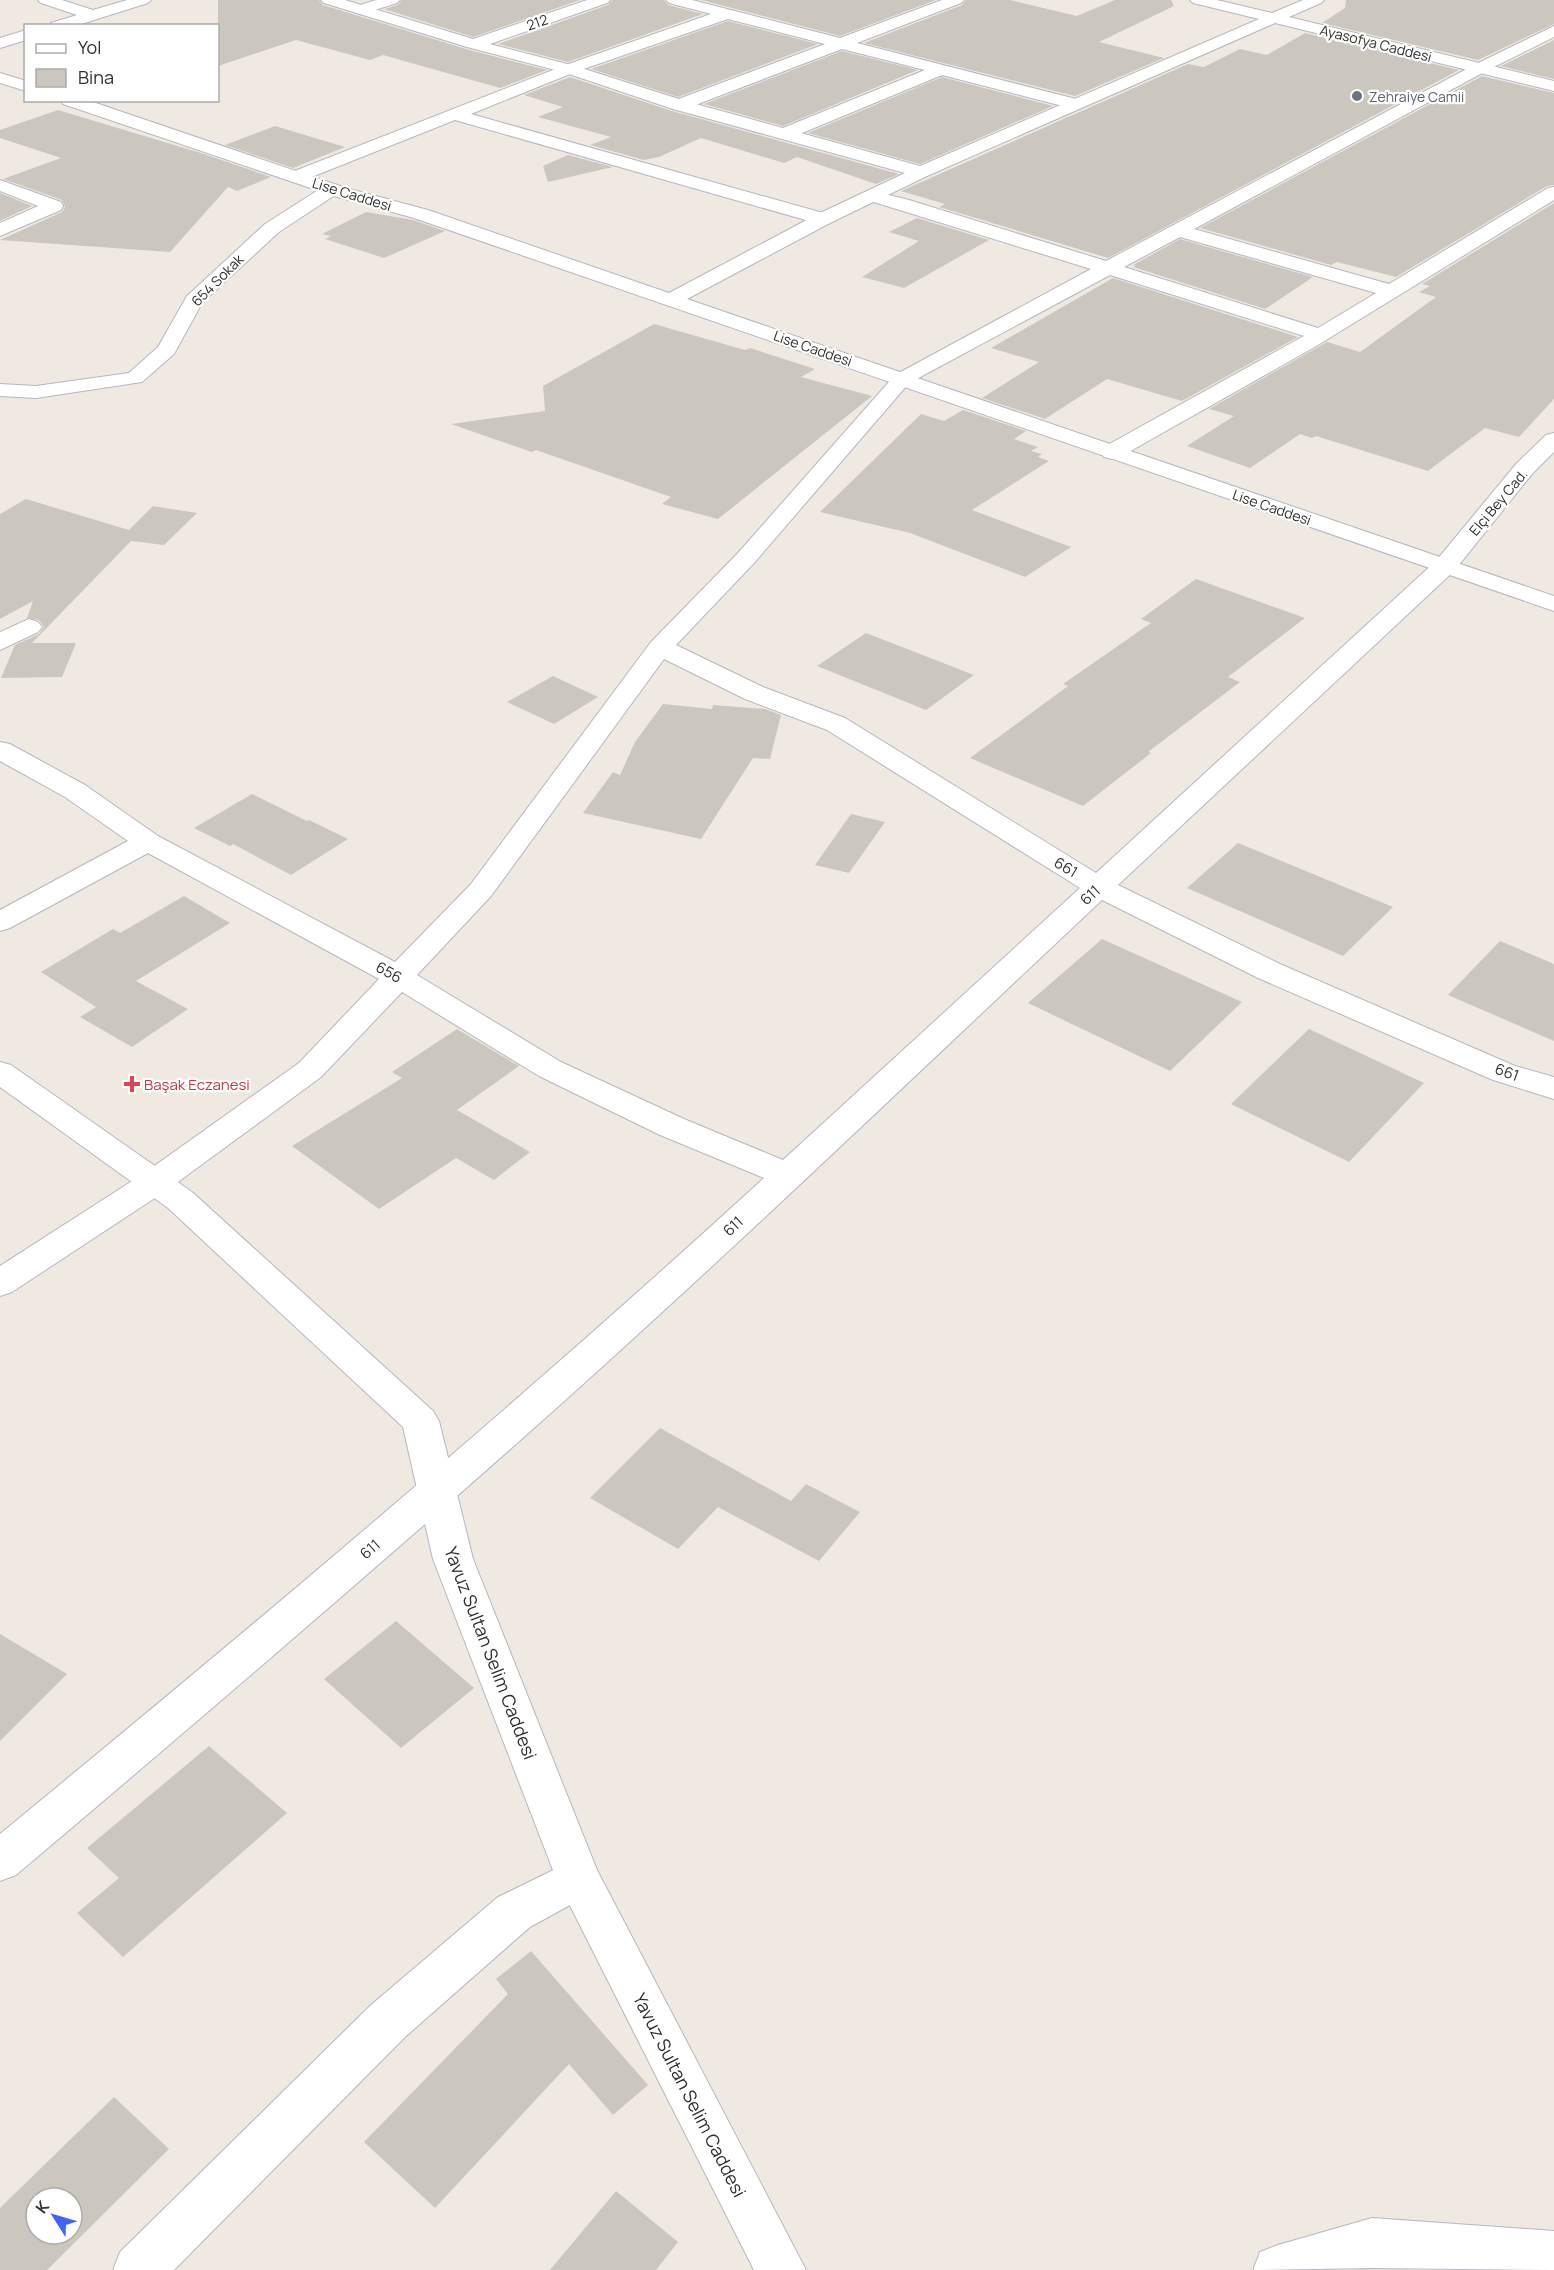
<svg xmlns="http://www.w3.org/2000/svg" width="1554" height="2270" font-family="Manrope,sans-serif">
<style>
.building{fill:#cbc7bf;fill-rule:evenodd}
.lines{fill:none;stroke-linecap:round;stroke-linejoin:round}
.minor-casing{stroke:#b4b7c1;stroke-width:2}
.tertiary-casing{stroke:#b4b7c1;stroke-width:2}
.minor{fill:#fff;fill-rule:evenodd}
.tertiary{fill:#fff;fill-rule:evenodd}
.worship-dot{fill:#6b7280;stroke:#fff;stroke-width:2}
.health-dot{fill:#e0444e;stroke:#fff;stroke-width:2}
.labels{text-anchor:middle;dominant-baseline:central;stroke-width:4.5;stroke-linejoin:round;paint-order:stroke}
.far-street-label{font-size:14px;fill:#2e2e2e;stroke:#fff}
.far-worship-label{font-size:14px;fill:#5b616d;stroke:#fff;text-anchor:start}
.street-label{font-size:15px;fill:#2e2e2e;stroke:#fff}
.health-label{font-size:15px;fill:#be3a42;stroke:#fff;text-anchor:start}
.near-street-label{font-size:18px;fill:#2e2e2e;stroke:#fff}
</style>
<rect width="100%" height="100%" fill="#efe9e1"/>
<g class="building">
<path d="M 218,0 L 319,0 L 323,5 L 466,49 L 547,70 L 500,88 L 383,55 L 370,60 L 296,40 L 218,66 Z"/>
<path d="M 402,0 L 580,0 L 473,37 L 384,9 L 398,5 Z"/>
<path d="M 612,0 L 664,0 L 668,5 L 703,14 L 568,62 L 498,44 L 608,5 Z"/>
<path d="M 701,0 L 936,0 L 840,36 Z"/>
<path d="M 966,0 L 1010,0 L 1077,16 L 1115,0 L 1171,0 L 1174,6 L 1099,42 L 1164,58 L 1075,96 L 864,43 L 962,5 Z"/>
<path d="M 1346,0 L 1554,0 L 1554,24 L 1478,60 L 1322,23 L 1345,8 Z"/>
<path d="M 728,21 L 818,44 L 678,97 L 591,69 Z"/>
<path d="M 1305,33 L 1459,70 L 1108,258 L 939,207 L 945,204 L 901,191 L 1188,64 L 1204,67 L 1240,49 L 1267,55 Z"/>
<path d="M 1554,40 L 1554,79 L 1501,66 Z"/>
<path d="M 842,51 L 918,70 L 783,126 L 704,104 Z"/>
<path d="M 1482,76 L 1554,93 L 1554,185 L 1547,186 L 1396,277 L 1337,262 L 1331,265 L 1200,228 Z"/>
<path d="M 570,77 L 672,111 L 899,174 L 876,184 L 797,157 L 784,163 L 701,138 L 659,157 L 644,160 L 590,145 L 611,137 L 538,117 L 563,107 L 524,95 Z"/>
<path d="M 942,77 L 1053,106 L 920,164 L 808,133 Z"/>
<path d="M 58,110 L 201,153 L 271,177 L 237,191 L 228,187 L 170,252 L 0,240 L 62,212 L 65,207 L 62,200 L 3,179 L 61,158 L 0,138 L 0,130 Z"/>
<path d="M 275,126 L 345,147 L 293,168 L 225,145 Z"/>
<path d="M 568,155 L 613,167 L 548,182 L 543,166 Z"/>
<path d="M 0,193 L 32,206 L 0,221 Z"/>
<path d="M 1554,203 L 1554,399 L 1519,437 L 1485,428 L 1428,471 L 1316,436 L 1312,438 L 1300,434 L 1250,468 L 1187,446 L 1234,416 L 1209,409 L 1327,342 L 1360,352 L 1436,297 L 1419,292 L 1430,286 L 1422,284 Z"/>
<path d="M 366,212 L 413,220 L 445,231 L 384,258 L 325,239 L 331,236 L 322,234 Z"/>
<path d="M 917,218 L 989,240 L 904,288 L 862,277 L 919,241 L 889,232 Z"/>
<path d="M 1180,239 L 1313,277 L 1265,309 L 1133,267 L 1136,266 L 1133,265 Z"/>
<path d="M 1113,278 L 1298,337 L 1182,401 L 1107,379 L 1045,419 L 982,398 L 1039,362 L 991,348 Z"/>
<path d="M 654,324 L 745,350 L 750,348 L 815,369 L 801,377 L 872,396 L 718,519 L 662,504 L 671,497 L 536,450 L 532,452 L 451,424 L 545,411 L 543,386 Z"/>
<path d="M 963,410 L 1026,431 L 1014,439 L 1038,447 L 1031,451 L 1042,454 L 1038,457 L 1049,461 L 972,510 L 1071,547 L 1025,577 L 910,533 L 820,512 L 921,414 L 944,421 Z"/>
<path d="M 26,499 L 129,530 L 153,506 L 197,513 L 164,545 L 131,541 L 32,643 L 76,643 L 62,677 L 1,678 L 15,645 L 39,634 L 44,627 L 39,620 L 27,618 L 33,601 L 0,619 L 0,514 Z"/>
<path d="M 1196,579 L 1305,618 L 1228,677 L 1240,682 L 1148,752 L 1151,753 L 1083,806 L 970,758 L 1068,686 L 1063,684 L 1151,623 L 1141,619 Z"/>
<path d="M 866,633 L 974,675 L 926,710 L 817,666 Z"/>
<path d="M 553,676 L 598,697 L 554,724 L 507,702 Z"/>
<path d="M 663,704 L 712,709 L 713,705 L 765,709 L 781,715 L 770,759 L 753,758 L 701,839 L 583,813 L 613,772 L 620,775 L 635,742 Z"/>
<path d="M 252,794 L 307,821 L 309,820 L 348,839 L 291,875 L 233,844 L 230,846 L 194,828 Z"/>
<path d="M 851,814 L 885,822 L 849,873 L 815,865 Z"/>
<path d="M 1238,843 L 1393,907 L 1343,956 L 1187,888 Z"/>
<path d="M 184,896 L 230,923 L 136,981 L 188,1009 L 132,1047 L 80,1017 L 96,1007 L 41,972 L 113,929 L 120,933 Z"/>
<path d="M 1102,939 L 1242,1002 L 1170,1071 L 1028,1003 Z"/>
<path d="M 1500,941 L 1554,964 L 1554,1041 L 1448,995 Z"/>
<path d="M 457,1029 L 519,1066 L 457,1110 L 530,1152 L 494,1180 L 456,1158 L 379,1209 L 292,1146 L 402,1078 L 392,1072 Z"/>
<path d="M 1309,1029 L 1424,1083 L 1349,1162 L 1231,1104 Z"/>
<path d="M 660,1428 L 791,1501 L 806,1484 L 860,1512 L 819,1561 L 718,1507 L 678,1549 L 590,1498 Z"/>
<path d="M 396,1621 L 474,1688 L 401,1748 L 324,1679 Z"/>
<path d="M 0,1634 L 67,1674 L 0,1741 Z"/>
<path d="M 209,1746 L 287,1813 L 123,1957 L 77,1913 L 119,1878 L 87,1848 Z"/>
<path d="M 531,1951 L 648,2085 L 613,2115 L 569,2064 L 435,2208 L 364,2142 L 508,1994 L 496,1979 Z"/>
<path d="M 114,2097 L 169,2149 L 47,2270 L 0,2270 L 0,2208 ZM 36,2198 L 72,2198 L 72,2234 L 36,2234 Z"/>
<path d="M 616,2191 L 678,2242 L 656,2270 L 550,2270 Z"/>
</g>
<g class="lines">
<defs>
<g id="minor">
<path d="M 38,0 L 62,0 L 93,10 L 127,0 L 151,0 L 148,3 L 75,26 L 50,26 L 51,23 L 77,15 L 41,3 Z"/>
<path d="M 376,0 L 400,0 L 397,3 L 362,14 L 354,9 L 357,6 Z"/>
<path d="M 666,0 L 692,0 L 840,38 L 942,0 L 964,0 L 961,3 L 857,43 L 1080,100 L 1082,104 L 1074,109 L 942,75 L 790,138 L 778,138 L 775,134 L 778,130 L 925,70 L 842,49 L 685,109 L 673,109 L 671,105 L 673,101 L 825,44 L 728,19 L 575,72 L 471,114 L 830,215 L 832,219 L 830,223 L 816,223 L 455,120 L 304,180 L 292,180 L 289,176 L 292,172 L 563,66 L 711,14 L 669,3 Z"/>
<path d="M 1554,26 L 1554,37 L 1486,71 L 1194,229 L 1389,284 L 1548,188 L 1554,187 L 1554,200 L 1318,345 L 1120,457 L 1112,459 L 1104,457 L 1101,452 L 1104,447 L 1304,336 L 1110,275 L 909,383 L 754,563 L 676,645 L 763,687 L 845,718 L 1096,873 L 1436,561 L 1516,464 L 1546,435 L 1554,433 L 1554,452 L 1532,474 L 1454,571 L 1118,885 L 1280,964 L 1515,1066 L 1554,1077 L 1554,1099 L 1493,1080 L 1258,978 L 1102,900 C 908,1082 716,1267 516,1444 C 351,1590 184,1733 16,1875 L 0,1881 L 0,1834 C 259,1621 516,1405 764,1178 L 660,1135 L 539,1076 L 402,992 L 321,1077 L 167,1190 L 12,1292 L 0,1296 L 0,1266 L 143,1174 L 299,1063 L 379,979 L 148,853 L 10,928 L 0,931 L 0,910 L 128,841 L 65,797 L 0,761 L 0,742 L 10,744 L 85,785 L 158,836 L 395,962 L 471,884 L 651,642 L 738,553 L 895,375 L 1091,269 L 867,200 L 864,196 L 867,192 L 873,191 L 909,200 L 1106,261 L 1474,65 ZM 1180,237 L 1376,293 L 1318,328 L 1124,267 ZM 664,659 L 745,699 L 827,730 L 1080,888 L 783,1160 L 684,1119 L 561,1062 L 417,975 L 491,896 Z"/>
<path d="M 26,30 L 26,40 L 0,48 L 0,38 Z"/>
<path d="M 0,180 L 61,202 L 63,206 L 61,210 L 0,236 L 0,223 L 38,206 L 0,191 Z"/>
<path d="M 332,184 L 338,185 L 341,189 L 338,193 L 279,232 L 202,303 L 174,354 L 142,382 L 36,398 L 0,396 L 0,384 L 36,386 L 129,373 L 158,347 L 187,296 L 265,224 L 326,185 Z"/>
<path d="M 29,619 L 38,622 L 42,627 L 38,632 L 0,650 L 0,632 Z"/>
<path d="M 578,1858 L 594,1864 L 600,1878 L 594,1892 L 530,1927 L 405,2037 L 174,2270 L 113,2270 L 120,2252 L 371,2005 L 498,1897 Z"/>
<path d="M 1372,2218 L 1554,2231 L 1554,2270 L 1372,2268 L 1253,2270 L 1260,2252 L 1278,2245 Z"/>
</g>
<g id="tertiary">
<path d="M 321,0 L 345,0 L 473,39 L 587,0 L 610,0 L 607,3 L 490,44 L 575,66 L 685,101 L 920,166 L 1259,19 L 1193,3 L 1190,0 L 1217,0 L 1272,13 L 1303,0 L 1324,0 L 1321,3 L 1289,17 L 1554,81 L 1554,91 L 1275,23 L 927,176 L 830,223 L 687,299 L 1554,596 L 1554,611 L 414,218 L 334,196 L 63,104 L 61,100 L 87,100 L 346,188 L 428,210 L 669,293 L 816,215 L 905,173 L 673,109 L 563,72 L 467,47 L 324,3 Z"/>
<path d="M 0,73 L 26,81 L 26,91 L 0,83 Z"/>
<path d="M 0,1062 L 11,1065 L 192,1192 L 433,1411 L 439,1421 L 473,1559 L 597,1870 L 806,2270 L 754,2270 L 556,1878 L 433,1559 L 403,1427 L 168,1208 L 0,1087 Z"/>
</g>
</defs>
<use href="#minor" class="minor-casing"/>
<use href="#tertiary" class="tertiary-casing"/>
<use href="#minor" class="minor"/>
<use href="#tertiary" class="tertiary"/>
</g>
<circle class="worship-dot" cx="1357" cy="96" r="6"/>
<path class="health-dot" d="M129 1075h6v6h6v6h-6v6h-6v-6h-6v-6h6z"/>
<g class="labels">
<g class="far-street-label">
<text transform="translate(537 22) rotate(-19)">212</text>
<text transform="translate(1376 43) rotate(14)">Ayasofya Caddesi</text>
<text transform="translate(352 194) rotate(17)">Lise Caddesi</text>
<text transform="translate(217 280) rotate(-45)">654 Sokak</text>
<text transform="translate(813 348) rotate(19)">Lise Caddesi</text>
<text transform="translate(1498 502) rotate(-50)">Elçi Bey Cad.</text>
<text transform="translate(1272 507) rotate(19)">Lise Caddesi</text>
</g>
<g class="far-worship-label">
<text x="1369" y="96">Zehraiye Camii</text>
</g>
<g class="street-label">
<text transform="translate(1066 867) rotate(31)">661</text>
<text transform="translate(1090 895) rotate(-43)">611</text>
<text transform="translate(389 972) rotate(29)">656</text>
<text transform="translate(1507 1072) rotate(20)">661</text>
<text transform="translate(733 1226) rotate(-43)">611</text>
<text transform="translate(370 1549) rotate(-41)">611</text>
</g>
<g class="health-label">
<text x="144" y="1084">Başak Eczanesi</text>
</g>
<g class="near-street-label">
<text transform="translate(491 1653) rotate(69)">Yavuz Sultan Selim Caddesi</text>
<text transform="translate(690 2095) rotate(63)">Yavuz Sultan Selim Caddesi</text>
</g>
</g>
<rect x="24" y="24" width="195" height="78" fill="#ffffff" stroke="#ababab" stroke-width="1.5"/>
<rect x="36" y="44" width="30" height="9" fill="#ffffff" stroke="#ababab" stroke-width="1.5"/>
<text x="78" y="54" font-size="18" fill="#2e2e2e">Yol</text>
<rect x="36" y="69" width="30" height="18" fill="#cbc7bf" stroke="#ababab" stroke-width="1.5"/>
<text x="78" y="84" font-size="18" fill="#2e2e2e">Bina</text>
<g transform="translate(54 2216) rotate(307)"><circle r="28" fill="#ffffff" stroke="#ababab" stroke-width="1.5"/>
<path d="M0-4.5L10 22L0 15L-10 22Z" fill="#4264fb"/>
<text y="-9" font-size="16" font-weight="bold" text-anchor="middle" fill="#2e2e2e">K</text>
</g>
</svg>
